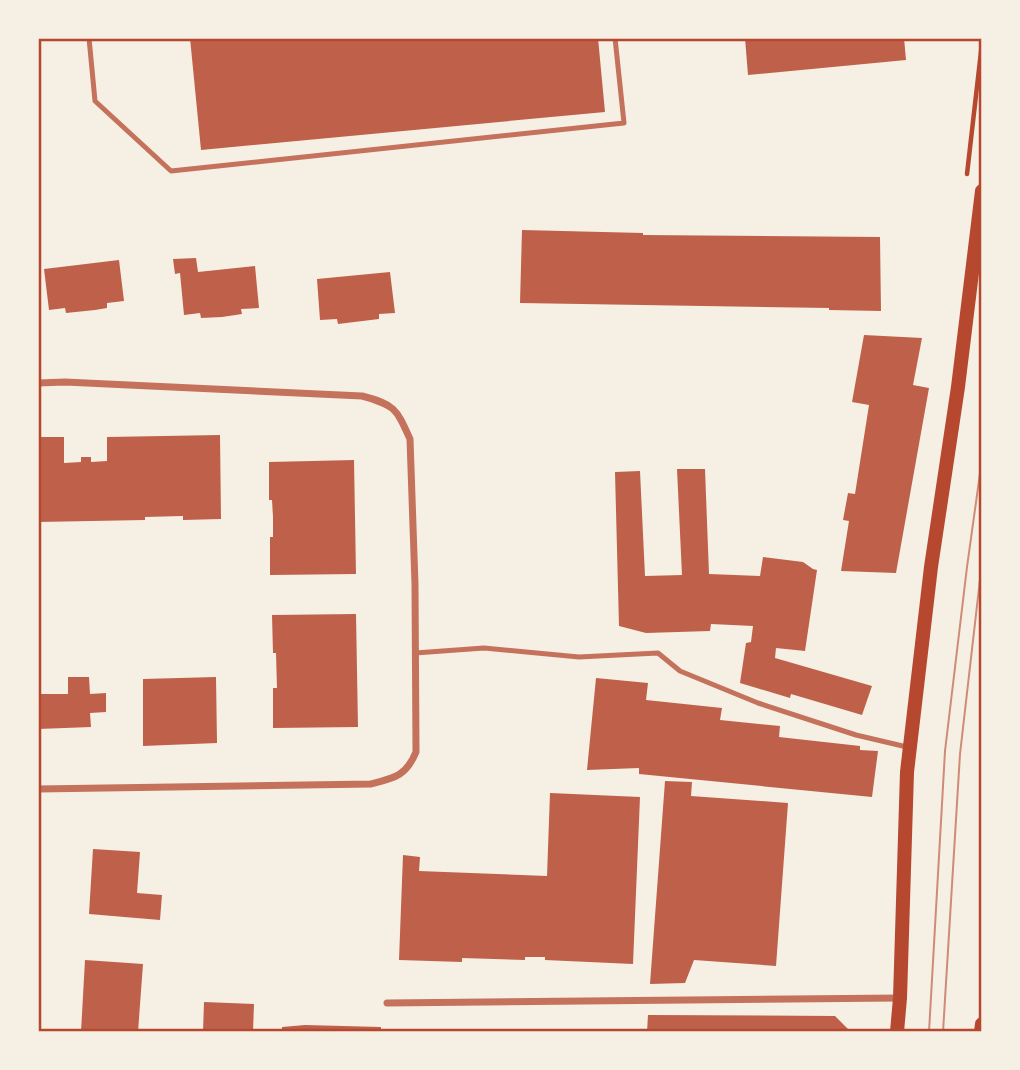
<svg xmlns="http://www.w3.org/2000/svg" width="1020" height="1070" font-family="'Public Sans',sans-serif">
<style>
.building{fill:#bf614a}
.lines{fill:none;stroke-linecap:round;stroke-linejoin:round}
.path{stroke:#b5482f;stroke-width:4.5}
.service{stroke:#c5725c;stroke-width:5}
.minor{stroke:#c5725c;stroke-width:7}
.secondary{stroke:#b5482f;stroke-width:14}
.tram{stroke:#cf8b77;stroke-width:2}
.neatline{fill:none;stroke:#b5482f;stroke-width:2.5}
</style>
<rect width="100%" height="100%" fill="#f6efe4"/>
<g class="building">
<path d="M 190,38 L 598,38 L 605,112 L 201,150 Z"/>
<path d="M 745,38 L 904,38 L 906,60 L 748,75 Z"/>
<path d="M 522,230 L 643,233 L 643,235 L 880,237 L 881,311 L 829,310 L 829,308 L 520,303 Z"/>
<path d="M 196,258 L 198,272 L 255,266 L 259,308 L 241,309 L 242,314 L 222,317 L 201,318 L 200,313 L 184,315 L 180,273 L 175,274 L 173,259 Z"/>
<path d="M 119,260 L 124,301 L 107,303 L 107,308 L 95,310 L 66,313 L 65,308 L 49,310 L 44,269 Z"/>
<path d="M 390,272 L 395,313 L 379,314 L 379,319 L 338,324 L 337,319 L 320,320 L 317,279 Z"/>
<path d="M 864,335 L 922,338 L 913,385 L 929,388 L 896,573 L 841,571 L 849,521 L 843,520 L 848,493 L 855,494 L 869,405 L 852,402 Z"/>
<path d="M 220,435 L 221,519 L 183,520 L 183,516 L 145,517 L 145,520 L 38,522 L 38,437 L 64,437 L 64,463 L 81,462 L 81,457 L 91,457 L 91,462 L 107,461 L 107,437 Z"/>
<path d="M 354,460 L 356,574 L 270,575 L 270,537 L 273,537 L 273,517 L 272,500 L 269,500 L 269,462 Z"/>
<path d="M 677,469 L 705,469 L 709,574 L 760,576 L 763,557 L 803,562 L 813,569 L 817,570 L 805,651 L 776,648 L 775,658 L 872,686 L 862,715 L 791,694 L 790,698 L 740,683 L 746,643 L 751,642 L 753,626 L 711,624 L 710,631 L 646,633 L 619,626 L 615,472 L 640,471 L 645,576 L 682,575 Z"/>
<path d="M 356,614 L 358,727 L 273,728 L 273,688 L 277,688 L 276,653 L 273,653 L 272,615 Z"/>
<path d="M 68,677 L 89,677 L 90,694 L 106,693 L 106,712 L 90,713 L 91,727 L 38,729 L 38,694 L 68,694 Z"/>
<path d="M 216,677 L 217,743 L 143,746 L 143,679 Z"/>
<path d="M 596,678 L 648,683 L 646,700 L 722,708 L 720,720 L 780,726 L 779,737 L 860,746 L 860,750 L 878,751 L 872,797 L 639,774 L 639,768 L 587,770 Z"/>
<path d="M 665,781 L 692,782 L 691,796 L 788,803 L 776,966 L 694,960 L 685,983 L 650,984 Z"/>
<path d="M 550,793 L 640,797 L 633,964 L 545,960 L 545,957 L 525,957 L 525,960 L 462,958 L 462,962 L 399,960 L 403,855 L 420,857 L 419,871 L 547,876 Z"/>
<path d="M 93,849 L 140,852 L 137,893 L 162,895 L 160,920 L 89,914 Z"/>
<path d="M 85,960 L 143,964 L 138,1032 L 81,1032 Z"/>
<path d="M 204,1002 L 254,1004 L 253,1032 L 203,1032 Z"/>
<path d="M 648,1015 L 835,1016 L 851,1032 L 647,1032 Z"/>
<path d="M 305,1025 L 381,1027 L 381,1032 L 282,1032 L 282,1027 Z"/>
</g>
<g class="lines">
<path class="path" d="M 967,174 L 982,43"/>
<g class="service">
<path d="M 89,38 L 95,101 L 171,171 L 624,123 L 615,38"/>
<path d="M 415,653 L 484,648 L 579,657 L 658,653 L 680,671 L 758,703 L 856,735 L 907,747"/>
</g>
<g class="minor">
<path d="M 38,383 L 65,382 L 362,396 C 395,405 396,408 410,439 L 415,584 L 416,752 C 406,776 395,778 371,784 L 38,789"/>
<path d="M 387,1003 L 900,998"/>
</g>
<g class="secondary">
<path d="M 897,1032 L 900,998 L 907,772 L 931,567 L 958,387 L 982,191"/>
<path d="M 981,1032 L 982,1024"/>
</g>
<g class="tram">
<path d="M 929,1032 L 945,751 L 967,567 L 982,459"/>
<path d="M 943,1032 L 960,754 L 982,562"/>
</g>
</g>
<rect width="1020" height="1070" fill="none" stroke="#f6efe4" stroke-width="80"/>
<rect x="40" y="40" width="940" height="990" class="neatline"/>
</svg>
